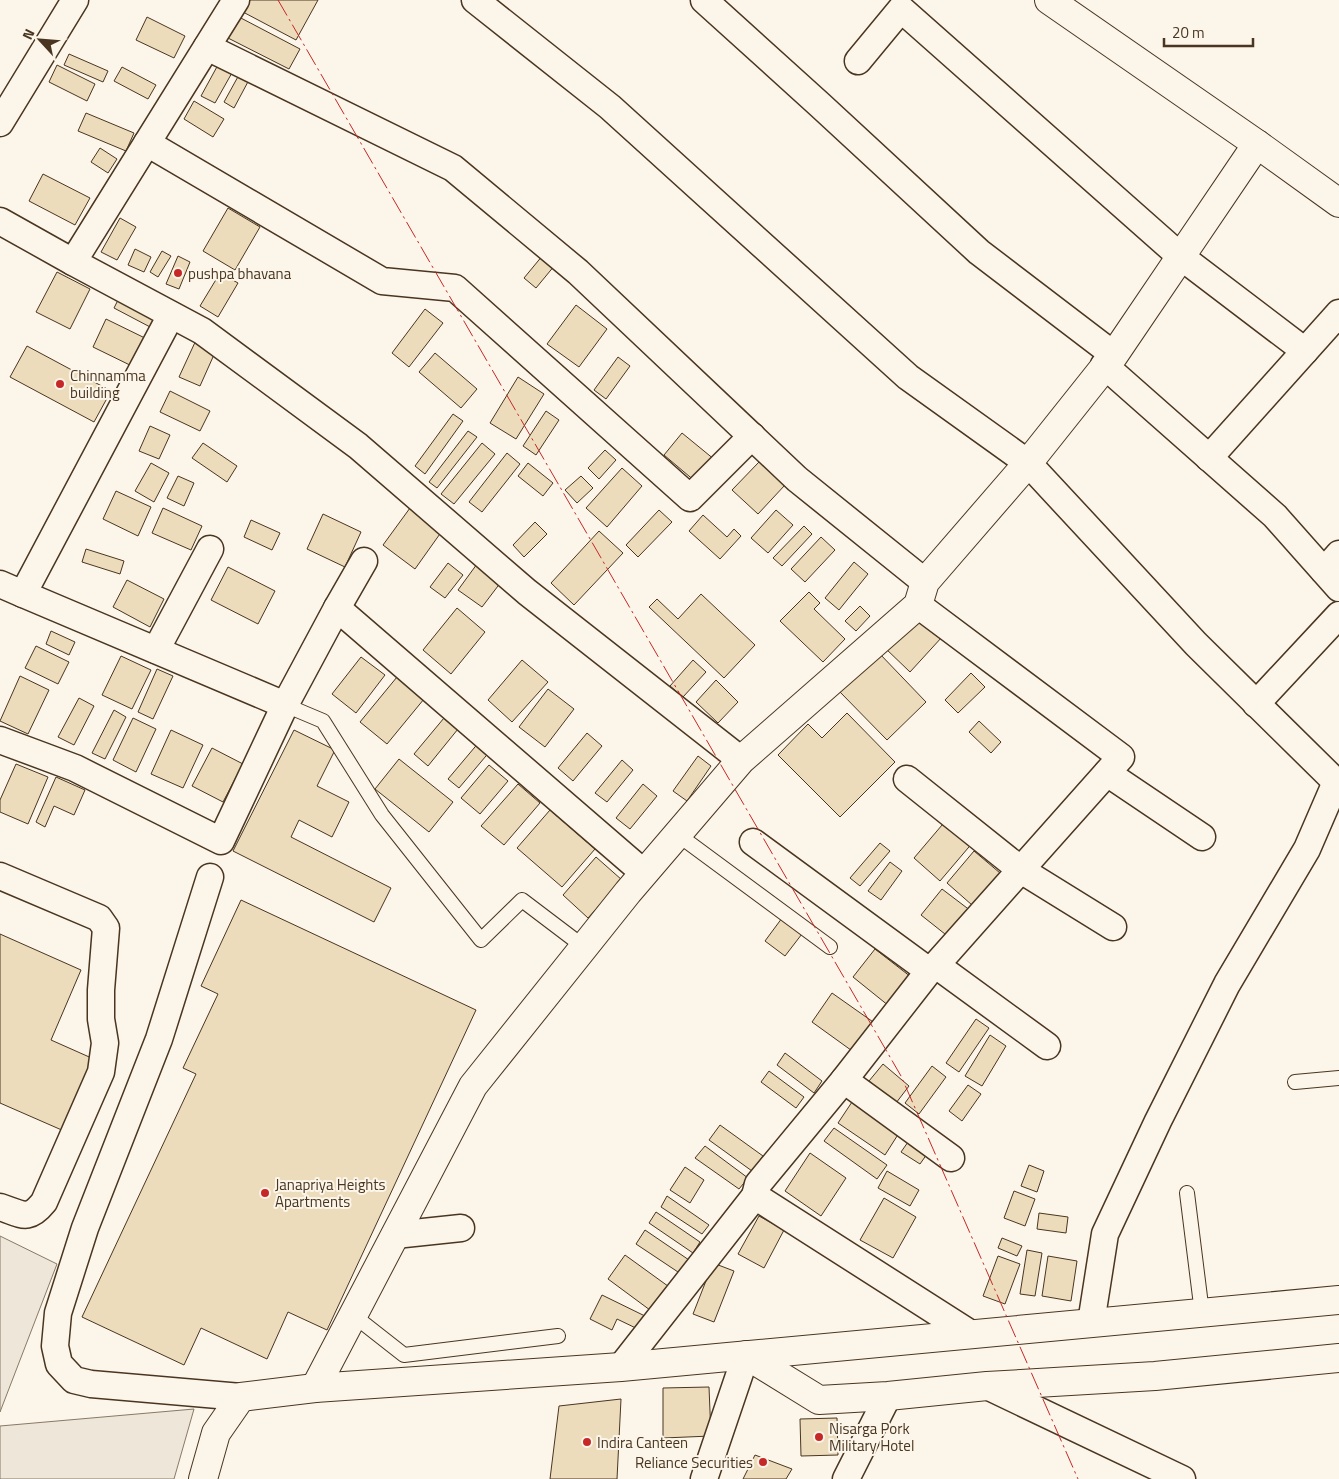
<svg xmlns="http://www.w3.org/2000/svg" width="1339" height="1479" font-family="'Titillium Web',sans-serif">
<style>
.green{fill:#ede6d9;stroke:#887966}
.building{fill:#ecdcbc;stroke:#4a3520}
.lines{fill:none;stroke-linecap:round;stroke-linejoin:round}
.lane-casing{stroke:#4a3520;stroke-width:16}
.street-casing{stroke:#4a3520;stroke-width:29}
.secondary-casing{stroke:#4a3520;stroke-width:30}
.lane{stroke:#fbf6e9;stroke-width:14}
.street{stroke:#fbf6e9;stroke-width:26}
.secondary{stroke:#fbf6e9;stroke-width:28}
.power{stroke:#c62828;stroke-width:1;stroke-dasharray:18 4 2.5 4;stroke-linecap:butt}
.poi-dot{fill:#c62828;stroke:#fbf6e9;stroke-width:2}
.labels{text-anchor:middle;dominant-baseline:central;stroke-width:4;stroke-linejoin:round;paint-order:stroke}
.poi-label{font-size:15px;fill:#4a3520;stroke:#fbf6e9;text-anchor:start}
</style>
<rect width="100%" height="100%" fill="#fbf6e9"/>
<g class="green">
<path d="M 0,1236 L 57,1264 L 0,1412 Z"/>
<path d="M 194,1409 L 174,1479 L 0,1479 L 0,1426 Z"/>
</g>
<g class="building">
<path d="M 250,0 L 318,0 L 296,40 L 243,12 Z"/>
<path d="M 147,17 L 185,36 L 174,58 L 136,40 Z"/>
<path d="M 239,17 L 300,49 L 289,69 L 228,38 Z"/>
<path d="M 69,54 L 108,71 L 103,82 L 64,65 Z"/>
<path d="M 219,63 L 233,71 L 215,103 L 201,96 Z"/>
<path d="M 57,65 L 95,84 L 87,101 L 49,82 Z"/>
<path d="M 122,67 L 156,85 L 148,99 L 114,81 Z"/>
<path d="M 240,73 L 250,78 L 234,108 L 224,102 Z"/>
<path d="M 194,101 L 224,119 L 213,137 L 184,119 Z"/>
<path d="M 86,113 L 134,133 L 126,151 L 78,131 Z"/>
<path d="M 100,148 L 117,159 L 108,173 L 91,162 Z"/>
<path d="M 43,174 L 90,198 L 75,225 L 29,201 Z"/>
<path d="M 228,208 L 260,227 L 235,270 L 203,251 Z"/>
<path d="M 120,218 L 136,227 L 117,260 L 101,252 Z"/>
<path d="M 135,249 L 151,257 L 144,272 L 128,265 Z"/>
<path d="M 162,251 L 171,256 L 158,277 L 150,272 Z"/>
<path d="M 543,255 L 555,265 L 536,288 L 524,278 Z"/>
<path d="M 178,256 L 190,262 L 179,289 L 166,284 Z"/>
<path d="M 57,272 L 90,289 L 70,329 L 36,312 Z"/>
<path d="M 220,273 L 238,283 L 218,317 L 200,306 Z"/>
<path d="M 121,294 L 159,314 L 152,328 L 114,308 Z"/>
<path d="M 576,305 L 607,329 L 579,367 L 547,344 Z"/>
<path d="M 425,309 L 443,323 L 409,367 L 392,353 Z"/>
<path d="M 106,319 L 151,341 L 138,369 L 93,347 Z"/>
<path d="M 197,338 L 217,348 L 200,386 L 179,377 Z"/>
<path d="M 27,346 L 111,391 L 94,422 L 10,377 Z"/>
<path d="M 435,353 L 477,389 L 461,408 L 419,372 Z"/>
<path d="M 618,357 L 630,366 L 606,399 L 594,390 Z"/>
<path d="M 518,377 L 544,394 L 516,439 L 490,423 Z"/>
<path d="M 170,391 L 210,411 L 200,431 L 160,412 Z"/>
<path d="M 546,411 L 559,420 L 536,455 L 523,446 Z"/>
<path d="M 453,414 L 463,421 L 425,474 L 415,466 Z"/>
<path d="M 150,426 L 170,435 L 159,459 L 139,451 Z"/>
<path d="M 468,431 L 477,437 L 437,488 L 429,482 Z"/>
<path d="M 682,433 L 715,460 L 696,482 L 664,455 Z"/>
<path d="M 203,443 L 237,466 L 227,482 L 192,458 Z"/>
<path d="M 482,443 L 495,454 L 454,504 L 441,494 Z"/>
<path d="M 605,450 L 616,460 L 599,479 L 588,468 Z"/>
<path d="M 507,453 L 520,464 L 482,512 L 469,502 Z"/>
<path d="M 759,462 L 785,485 L 758,514 L 732,490 Z"/>
<path d="M 151,463 L 169,473 L 154,502 L 135,491 Z"/>
<path d="M 528,463 L 553,483 L 543,496 L 518,476 Z"/>
<path d="M 622,468 L 642,486 L 607,527 L 586,508 Z"/>
<path d="M 178,476 L 194,483 L 184,506 L 167,498 Z"/>
<path d="M 581,476 L 593,488 L 577,503 L 565,490 Z"/>
<path d="M 116,491 L 151,507 L 138,536 L 103,519 Z"/>
<path d="M 163,508 L 202,526 L 191,550 L 152,533 Z"/>
<path d="M 410,508 L 442,531 L 415,569 L 383,545 Z"/>
<path d="M 659,510 L 672,522 L 638,557 L 626,545 Z"/>
<path d="M 776,510 L 793,525 L 768,553 L 751,538 Z"/>
<path d="M 323,514 L 361,532 L 345,567 L 307,549 Z"/>
<path d="M 703,515 L 727,537 L 734,529 L 741,536 L 720,559 L 689,531 Z"/>
<path d="M 251,520 L 280,533 L 272,550 L 244,537 Z"/>
<path d="M 535,522 L 547,534 L 524,557 L 513,545 Z"/>
<path d="M 804,526 L 812,534 L 782,566 L 773,558 Z"/>
<path d="M 599,531 L 623,553 L 574,605 L 551,583 Z"/>
<path d="M 821,537 L 835,550 L 805,582 L 791,569 Z"/>
<path d="M 86,549 L 124,561 L 120,574 L 82,562 Z"/>
<path d="M 854,562 L 868,574 L 839,610 L 825,598 Z"/>
<path d="M 448,563 L 463,575 L 445,598 L 430,587 Z"/>
<path d="M 477,564 L 501,582 L 482,607 L 458,590 Z"/>
<path d="M 228,567 L 275,591 L 258,624 L 211,600 Z"/>
<path d="M 127,580 L 164,599 L 150,627 L 113,607 Z"/>
<path d="M 809,592 L 820,603 L 814,609 L 845,639 L 823,662 L 780,621 Z"/>
<path d="M 701,594 L 755,645 L 724,678 L 649,607 L 657,599 L 678,619 Z"/>
<path d="M 860,606 L 870,616 L 856,631 L 845,621 Z"/>
<path d="M 457,608 L 485,632 L 451,674 L 423,650 Z"/>
<path d="M 915,612 L 942,637 L 910,672 L 884,647 Z"/>
<path d="M 51,631 L 75,642 L 69,655 L 46,644 Z"/>
<path d="M 36,646 L 69,662 L 58,684 L 25,668 Z"/>
<path d="M 878,652 L 926,702 L 887,740 L 839,691 Z"/>
<path d="M 121,656 L 151,670 L 132,709 L 102,695 Z"/>
<path d="M 361,657 L 385,675 L 356,713 L 332,694 Z"/>
<path d="M 522,660 L 548,682 L 512,722 L 488,700 Z"/>
<path d="M 693,660 L 706,672 L 683,697 L 670,686 Z"/>
<path d="M 157,669 L 173,676 L 153,719 L 138,712 Z"/>
<path d="M 971,673 L 985,687 L 958,713 L 945,700 Z"/>
<path d="M 20,676 L 49,690 L 28,734 L 0,721 Z"/>
<path d="M 397,677 L 424,699 L 387,744 L 360,722 Z"/>
<path d="M 716,680 L 738,702 L 718,723 L 696,702 Z"/>
<path d="M 548,689 L 574,709 L 545,747 L 519,727 Z"/>
<path d="M 79,698 L 94,706 L 74,745 L 58,737 Z"/>
<path d="M 114,710 L 126,717 L 105,759 L 92,753 Z"/>
<path d="M 847,713 L 895,762 L 840,817 L 778,755 L 808,724 L 822,738 Z"/>
<path d="M 133,718 L 156,729 L 136,772 L 113,760 Z"/>
<path d="M 444,718 L 458,729 L 428,766 L 414,754 Z"/>
<path d="M 979,721 L 1001,742 L 991,753 L 969,732 Z"/>
<path d="M 171,730 L 203,745 L 183,788 L 151,774 Z"/>
<path d="M 294,730 L 335,750 L 317,786 L 349,802 L 332,837 L 299,820 L 291,837 L 391,888 L 374,922 L 233,851 Z"/>
<path d="M 587,733 L 602,746 L 573,781 L 558,768 Z"/>
<path d="M 480,741 L 491,750 L 459,788 L 448,779 Z"/>
<path d="M 212,748 L 243,764 L 223,802 L 192,786 Z"/>
<path d="M 698,756 L 711,766 L 687,801 L 673,791 Z"/>
<path d="M 399,759 L 453,802 L 429,832 L 375,789 Z"/>
<path d="M 622,760 L 633,770 L 607,802 L 595,793 Z"/>
<path d="M 16,764 L 48,777 L 28,824 L 0,812 L 0,800 Z"/>
<path d="M 489,765 L 508,781 L 480,814 L 461,798 Z"/>
<path d="M 56,777 L 85,790 L 74,815 L 54,806 L 45,827 L 36,822 Z"/>
<path d="M 518,784 L 540,803 L 504,845 L 481,826 Z"/>
<path d="M 643,784 L 657,796 L 630,829 L 616,818 Z"/>
<path d="M 550,810 L 595,849 L 562,887 L 517,848 Z"/>
<path d="M 948,818 L 974,841 L 940,881 L 914,858 Z"/>
<path d="M 880,843 L 890,851 L 860,886 L 850,878 Z"/>
<path d="M 974,851 L 1000,873 L 972,905 L 947,883 Z"/>
<path d="M 596,857 L 622,880 L 588,918 L 563,895 Z"/>
<path d="M 890,862 L 902,871 L 881,900 L 868,891 Z"/>
<path d="M 942,889 L 971,911 L 950,938 L 921,915 Z"/>
<path d="M 241,900 L 476,1010 L 327,1330 L 288,1312 L 267,1359 L 201,1328 L 184,1365 L 82,1317 L 196,1074 L 183,1068 L 218,994 L 201,986 Z"/>
<path d="M 785,914 L 805,930 L 785,956 L 765,941 Z"/>
<path d="M 0,934 L 81,970 L 51,1040 L 96,1060 L 64,1131 L 0,1103 Z"/>
<path d="M 875,949 L 911,977 L 889,1006 L 853,977 Z"/>
<path d="M 832,993 L 876,1024 L 855,1053 L 812,1022 Z"/>
<path d="M 976,1019 L 989,1028 L 959,1072 L 946,1063 Z"/>
<path d="M 990,1035 L 1006,1046 L 982,1086 L 965,1076 Z"/>
<path d="M 785,1053 L 822,1081 L 814,1093 L 777,1065 Z"/>
<path d="M 883,1064 L 909,1086 L 896,1103 L 869,1081 Z"/>
<path d="M 932,1066 L 946,1077 L 919,1114 L 905,1103 Z"/>
<path d="M 769,1071 L 804,1097 L 796,1108 L 761,1082 Z"/>
<path d="M 968,1085 L 981,1094 L 962,1121 L 949,1111 Z"/>
<path d="M 852,1102 L 899,1133 L 885,1155 L 838,1123 Z"/>
<path d="M 720,1125 L 763,1156 L 752,1171 L 709,1140 Z"/>
<path d="M 834,1128 L 887,1165 L 877,1179 L 824,1141 Z"/>
<path d="M 908,1142 L 927,1154 L 920,1164 L 901,1152 Z"/>
<path d="M 705,1146 L 748,1178 L 739,1189 L 695,1158 Z"/>
<path d="M 810,1153 L 846,1178 L 821,1216 L 785,1191 Z"/>
<path d="M 1029,1165 L 1044,1171 L 1037,1192 L 1021,1186 Z"/>
<path d="M 685,1167 L 704,1180 L 690,1203 L 670,1190 Z"/>
<path d="M 887,1171 L 919,1190 L 910,1206 L 878,1188 Z"/>
<path d="M 1014,1191 L 1035,1199 L 1025,1226 L 1004,1218 Z"/>
<path d="M 667,1196 L 709,1225 L 702,1234 L 661,1207 Z"/>
<path d="M 884,1198 L 916,1217 L 893,1258 L 860,1240 Z"/>
<path d="M 656,1212 L 700,1242 L 693,1253 L 649,1223 Z"/>
<path d="M 1039,1213 L 1068,1217 L 1066,1233 L 1037,1229 Z"/>
<path d="M 759,1216 L 784,1230 L 764,1268 L 738,1254 Z"/>
<path d="M 645,1230 L 689,1260 L 681,1274 L 636,1244 Z"/>
<path d="M 1002,1238 L 1022,1246 L 1017,1256 L 998,1248 Z"/>
<path d="M 1027,1250 L 1042,1253 L 1035,1296 L 1020,1294 Z"/>
<path d="M 625,1255 L 672,1289 L 654,1313 L 608,1279 Z"/>
<path d="M 998,1256 L 1020,1264 L 1005,1304 L 983,1296 Z"/>
<path d="M 1048,1256 L 1077,1261 L 1071,1301 L 1042,1296 Z"/>
<path d="M 713,1263 L 734,1271 L 714,1322 L 693,1314 Z"/>
<path d="M 602,1295 L 649,1318 L 642,1331 L 617,1319 L 612,1330 L 590,1319 Z"/>
<path d="M 709,1387 L 711,1436 L 663,1438 L 663,1388 Z"/>
<path d="M 621,1399 L 617,1479 L 550,1479 L 559,1406 Z"/>
<path d="M 837,1418 L 838,1455 L 801,1456 L 800,1419 Z"/>
<path d="M 755,1455 L 792,1469 L 786,1479 L 743,1479 Z"/>
</g>
<g class="lines">
<defs>
<g id="lane">
<path d="M 285,705 L 323,721 L 382,815 L 481,940 L 522,900 L 584,947"/>
<path d="M 677,834 L 830,947"/>
<path d="M 1295,1082 L 1339,1078"/>
<path d="M 1187,1193 L 1202,1313"/>
<path d="M 353,1315 L 404,1355 L 558,1336"/>
</g>
<g id="street">
<path d="M 236,0 L 73,262 L 202,331 L 358,446 L 527,592 L 741,760"/>
<path d="M 475,0 L 610,107 L 908,377 L 1028,463 L 1196,644 L 1336,782"/>
<path d="M 704,0 L 820,105 L 979,252 L 1114,355"/>
<path d="M 207,47 L 453,168 L 578,272 L 797,479 L 925,582"/>
<path d="M 858,61 L 901,9 L 1180,256 L 1305,351"/>
<path d="M 0,123 L 75,0"/>
<path d="M 147,143 L 382,281 L 455,288 L 690,498 L 752,436"/>
<path d="M 0,221 L 73,262"/>
<path d="M 171,315 L 23,594 L 285,705"/>
<path d="M 1104,365 L 1275,516 L 1339,588"/>
<path d="M 1209,458 L 1339,313"/>
<path d="M 1324,571 L 1339,554"/>
<path d="M 0,584 L 23,594"/>
<path d="M 918,605 L 1121,757 L 936,965"/>
<path d="M 337,608 L 364,561"/>
<path d="M 156,650 L 210,549"/>
<path d="M 1256,704 L 1339,615"/>
<path d="M 0,740 L 75,768 L 221,841 L 285,705 L 337,608 L 644,873"/>
<path d="M 1107,773 L 1202,837"/>
<path d="M 907,779 L 1021,870 L 1113,927"/>
<path d="M 753,842 L 929,971"/>
<path d="M 0,876 L 99,918 L 106,928 L 101,990 L 101,1019 L 105,1043 L 101,1072 L 44,1202 C 28,1222 22,1214 0,1207"/>
<path d="M 210,877 L 159,1039 L 85,1228 L 58,1313 L 55,1346 L 59,1364 L 74,1380 L 91,1384 L 241,1397"/>
<path d="M 844,1080 L 951,1158"/>
<path d="M 755,1196 L 758,1184 L 844,1080 L 929,971 L 936,965 L 1047,1046"/>
<path d="M 395,1235 L 461,1228"/>
<path d="M 1091,1323 L 1105,1234 L 1158,1121 L 1227,984 L 1307,849 L 1336,782 L 1339,785"/>
<path d="M 621,1367 L 755,1196 L 971,1334"/>
<path d="M 987,1386 L 1182,1479"/>
<path d="M 704,1479 L 746,1355"/>
<path d="M 846,1479 L 888,1396"/>
</g>
<g id="secondary">
<path d="M 1049,0 L 1257,144 L 1339,203"/>
<path d="M 746,1355 L 819,1400 L 888,1396 L 987,1386 L 1155,1376 L 1339,1358"/>
<path d="M 315,1388 L 473,1086 L 628,892 L 741,760 L 918,605 L 925,582 L 1028,463 L 1114,355 L 1257,144"/>
<path d="M 203,1479 L 216,1433 L 241,1397 L 315,1388 L 621,1367 L 1339,1300"/>
</g>
</defs>
<use href="#lane" class="lane-casing"/>
<use href="#street" class="street-casing"/>
<use href="#secondary" class="secondary-casing"/>
<use href="#lane" class="lane"/>
<use href="#street" class="street"/>
<use href="#secondary" class="secondary"/>
<path class="power" d="M 278,0 L 901,1076 L 1078,1479"/>
</g>
<g class="poi-dot">
<circle cx="178" cy="273" r="5"/>
<circle cx="60" cy="384" r="5"/>
<circle cx="265" cy="1193" r="5"/>
<circle cx="819" cy="1437" r="5"/>
<circle cx="587" cy="1442" r="5"/>
<circle cx="763" cy="1462" r="5"/>
</g>
<g class="labels">
<g class="poi-label">
<text x="188" y="273">pushpa bhavana</text>
<text x="70" y="375">Chinnamma<tspan x="70" dy="17">building</tspan></text>
<text x="275" y="1184">Janapriya Heights<tspan x="275" dy="17">Apartments</tspan></text>
<text x="829" y="1428">Nisarga Pork<tspan x="829" dy="17">Military Hotel</tspan></text>
<text x="597" y="1442">Indira Canteen</text>
<text x="753" y="1462" text-anchor="end">Reliance Securities</text>
</g>
</g>
<g transform="translate(40 40) rotate(296)" stroke="#fbf6e9" stroke-width="4" paint-order="stroke">
<path d="M0-4L9 19L0 12L-9 19Z" fill="#4a3520"/>
<text y="-8" font-size="14" font-weight="bold" text-anchor="middle" fill="#4a3520">N</text>
</g>
<path d="M1164 38v8h89v-8" fill="none" stroke="#4a3520" stroke-width="2.5"/>
<text x="1172" y="38" font-size="15" fill="#4a3520" stroke="#fbf6e9" stroke-width="4" paint-order="stroke">20 m</text>
</svg>
